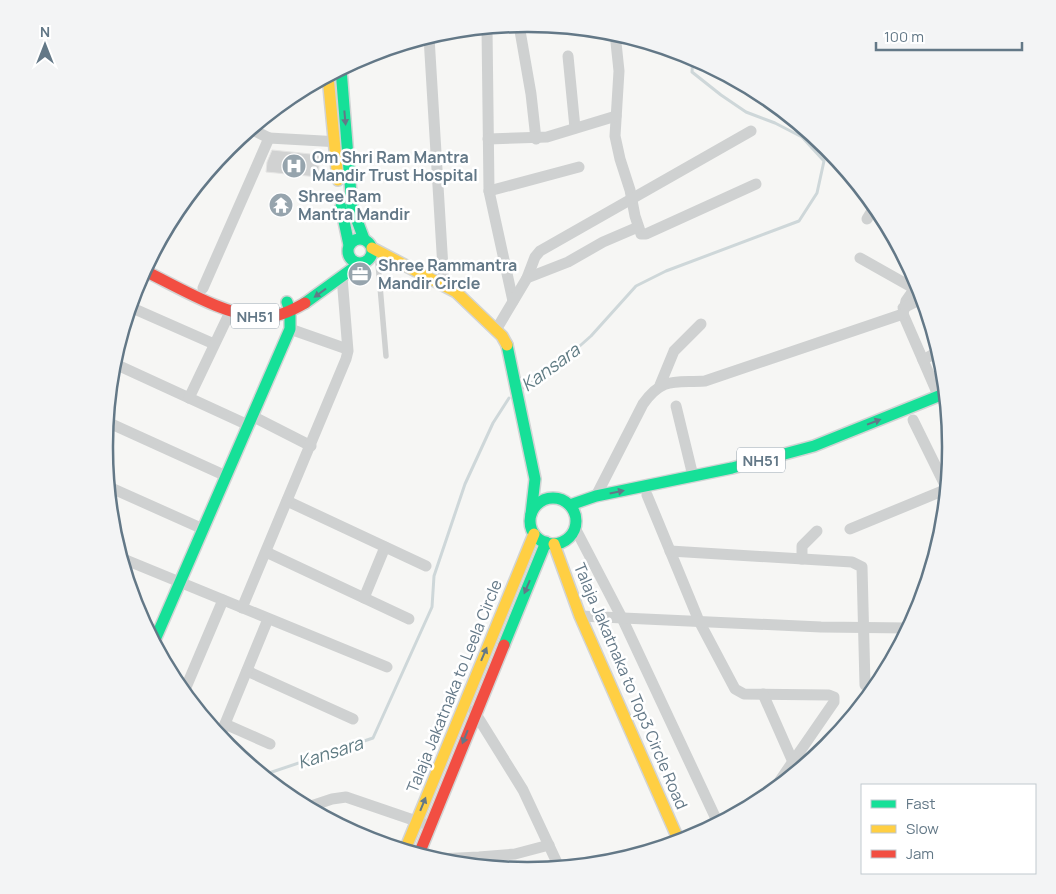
<svg xmlns="http://www.w3.org/2000/svg" width="1056" height="894" font-family="Manrope,sans-serif">
<style>
.lines{fill:none;stroke-linecap:round;stroke-linejoin:round}
.stream{stroke:#ced7d9;stroke-width:3}
.building{fill:#d1d2d2;stroke:#e5e5e4}
.fast-casing{stroke:#d2d4d4;stroke-width:14}
.slow-casing{stroke:#d2d4d4;stroke-width:14}
.jam-casing{stroke:#d2d4d4;stroke-width:14}
.lane{stroke:#cfd1d1;stroke-width:5.5}
.street{stroke:#cfd1d1;stroke-width:11}
.fast{stroke:#16e098;stroke-width:11}
.slow{stroke:#ffcf43;stroke-width:11}
.jam{stroke:#f24e42;stroke-width:11}
.oneway{fill:#637887}
.labels{text-anchor:middle;dominant-baseline:central;stroke-width:5;stroke-linejoin:round;paint-order:stroke}
.shield{fill:#fff;stroke:#92a0ab;stroke-width:1}
.shield-label{font-size:15px;font-weight:bold;fill:#637887}
.poi-label{font-size:16px;font-weight:bold;fill:#637887;stroke:#fff;text-anchor:start}
.street-label{font-size:16px;fill:#637887;stroke:#fff}
.water-label{font-size:18px;font-style:italic;fill:#5f7b83;stroke:#fff}
.rim{fill:none;stroke:#637887;stroke-width:2.5}
</style>
<rect width="100%" height="100%" fill="#f6f6f4"/>
<g class="lines">
<g class="stream">
<path d="M 524,388 L 564,360 L 591,336 L 636,286 L 666,271 L 799,221 L 817,193 L 824,161 L 802,137 L 775,123 L 746,112 L 721,95 L 692,72 L 693,57"/>
<path d="M 263,775 L 373,738 L 432,607 L 434,576 L 465,484 L 493,423 L 509,398"/>
</g>
</g>
<path class="building" d="M 272,150 L 320,155 L 318,177 L 266,172 L 267,162 Z"/>
<g class="lines">
<defs>
<g id="fast">
<path d="M 341,69 L 352,207 L 364,239"/>
<path d="M 341,207 L 349,245"/>
<circle cx="360" cy="251" r="12"/>
<path d="M 305,303 L 359,264"/>
<path d="M 507,345 L 535,479 L 531,514"/>
<circle cx="553" cy="521" r="23"/>
<path d="M 570,505 L 596,496 L 732,468 L 814,446 L 946,393"/>
<path d="M 154,642 L 290,329 L 290,311 L 287,302"/>
<path d="M 504,645 L 546,542"/>
</g>
<g id="slow">
<path d="M 328,76 L 338,180"/>
<path d="M 372,248 L 456,292 L 502,336 L 507,345"/>
<path d="M 554,544 L 580,616 L 679,841"/>
<path d="M 405,850 L 534,534"/>
</g>
<g id="jam">
<path d="M 145,271 C 178,287 229,318 265,317 C 279,317 293,310 305,303"/>
<path d="M 419,854 L 504,645"/>
</g>
</defs>
<use href="#fast" class="fast-casing"/>
<use href="#slow" class="slow-casing"/>
<use href="#jam" class="jam-casing"/>
<path class="lane" d="M 378,263 L 386,356"/>
<g class="street">
<path d="M 519,25 L 531,94 L 536,139"/>
<path d="M 487,28 L 489,191 L 513,301"/>
<path d="M 615,33 L 619,71 L 615,136 L 620,159 L 630,190 L 635,216 L 641,234 L 646,234 L 756,184"/>
<path d="M 429,37 L 444,285"/>
<path d="M 568,56 L 575,128"/>
<path d="M 269,138 L 340,142"/>
<path d="M 488,139 L 547,137 L 616,116"/>
<path d="M 489,191 L 579,167"/>
<path d="M 867,219 L 875,206"/>
<path d="M 860,258 L 915,289"/>
<path d="M 527,278 L 535,257 L 540,251 L 751,131"/>
<path d="M 918,284 L 906,301 L 903,314 L 939,397"/>
<path d="M 203,288 L 269,138 L 251,129"/>
<path d="M 130,307 L 214,344"/>
<path d="M 903,308 L 923,298"/>
<path d="M 290,329 L 347,349"/>
<path d="M 496,330 L 527,278 L 568,262 L 603,242 L 638,227"/>
<path d="M 923,360 L 939,351"/>
<path d="M 113,363 L 248,425"/>
<path d="M 660,385 L 674,351 L 701,324"/>
<path d="M 189,398 L 231,310"/>
<path d="M 676,406 L 693,476"/>
<path d="M 252,416 L 311,446"/>
<path d="M 913,420 L 947,489"/>
<path d="M 107,422 L 226,476"/>
<path d="M 109,487 L 203,529"/>
<path d="M 647,495 L 699,621 L 735,689 L 744,694 L 829,695 L 834,697 L 834,702 L 772,792"/>
<path d="M 596,496 L 643,404 C 663,376 675,383 705,381 L 903,314"/>
<path d="M 287,501 L 426,566"/>
<path d="M 575,528 L 622,618 L 718,823"/>
<path d="M 850,529 L 947,489"/>
<path d="M 670,551 L 852,562 L 862,567 L 865,685"/>
<path d="M 266,552 L 409,619"/>
<path d="M 121,558 L 387,667"/>
<path d="M 802,559 L 802,546 L 817,531"/>
<path d="M 934,559 L 937,540 L 942,534"/>
<path d="M 364,598 L 385,547"/>
<path d="M 242,608 L 346,359 L 348,351 L 342,277"/>
<path d="M 580,616 L 821,627 L 909,628"/>
<path d="M 247,671 L 353,719"/>
<path d="M 184,692 L 223,600"/>
<path d="M 763,694 L 797,771"/>
<path d="M 474,711 L 523,790 L 559,867"/>
<path d="M 225,724 L 270,744"/>
<path d="M 220,736 L 268,619"/>
<path d="M 308,807 L 332,799 L 346,797 L 422,823"/>
<path d="M 419,852 L 438,859 L 479,857 L 515,854 L 549,845"/>
</g>
<use href="#fast" class="fast"/>
<use href="#slow" class="slow"/>
<use href="#jam" class="jam"/>
</g>
<defs><path id="oneway-solid" d="M-6-.8H1V-3.2L6.5 0L1 3.2V.8H-6Z" transform="scale(1.25)"/></defs>
<g class="oneway">
<use href="#oneway-solid" transform="translate(345 118) rotate(85)"/>
<use href="#oneway-solid" transform="translate(320 293) rotate(144)"/>
<use href="#oneway-solid" transform="translate(874 422) rotate(-21)"/>
<use href="#oneway-solid" transform="translate(617 492) rotate(-12)"/>
<use href="#oneway-solid" transform="translate(527 587) rotate(113)"/>
<use href="#oneway-solid" transform="translate(484 654) rotate(-67)"/>
<use href="#oneway-solid" transform="translate(465 737) rotate(112)"/>
<use href="#oneway-solid" transform="translate(423 804) rotate(-68)"/>
</g>
<defs>
<symbol id="hospital-disc" viewBox="-11 -11 22 22"><circle r="9.5" fill="#96a4ad" stroke="#fff"/><path d="M-5-5h3v3.5h4V-5h3V5h-3V1.5h-4V5h-3Z" fill="#fff"/></symbol>
<symbol id="temple-disc" viewBox="-11 -11 22 22"><circle r="9.5" fill="#96a4ad" stroke="#fff"/><path d="M0-6L5-2H3V0L6.5 2.5H4V6H1.5V3h-3V6H-4V2.5H-6.5L-3 0V-2H-5Z" fill="#fff"/></symbol>
<symbol id="office-disc" viewBox="-11 -11 22 22"><circle r="9.5" fill="#96a4ad" stroke="#fff"/><path d="M-6-3h4V-5.5h4V-3h4V5H-6ZM-1-4.5V-3h2v-1.5ZM-6 0V1H6V0Z" fill="#fff"/></symbol>
</defs>
<g fill-rule="evenodd">
<use href="#hospital-disc" x="280" y="152" width="28" height="28"/>
<use href="#temple-disc" x="267" y="191" width="28" height="28"/>
<use href="#office-disc" x="346" y="260" width="28" height="28"/>
</g>
<g class="labels">
<g class="shield">
<rect x="231" y="303.5" width="48" height="25" rx="4"/>
<rect x="737" y="447.5" width="48" height="25" rx="4"/>
</g>
<g class="shield-label">
<text x="255" y="316">NH51</text>
<text x="761" y="460">NH51</text>
</g>
<g class="poi-label">
<text x="312" y="157">Om Shri Ram Mantra<tspan x="312" dy="18">Mandir Trust Hospital</tspan></text>
<text x="298" y="196">Shree Ram<tspan x="298" dy="18">Mantra Mandir</tspan></text>
<text x="378" y="265">Shree Rammantra<tspan x="378" dy="18">Mandir Circle</tspan></text>
</g>
<g class="street-label">
<text transform="translate(454 686) rotate(-68)">Talaja Jakatnaka to Leela Circle</text>
<text transform="translate(631 686) rotate(67)">Talaja Jakatnaka to Top3 Circle Road</text>
</g>
<g class="water-label">
<text transform="translate(550 367) rotate(-36)">Kansara</text>
<text transform="translate(330 752) rotate(-18)">Kansara</text>
</g>
</g>
<path d="M0 0H1056V894H0ZM527 32H528A414 414 0 0 1 942 446V448A414 414 0 0 1 528 862H527A414 414 0 0 1 113 448V446A414 414 0 0 1 527 32Z" fill="#f3f4f5" fill-rule="evenodd"/>
<path class="rim" d="M527 32H528A414 414 0 0 1 942 446V448A414 414 0 0 1 528 862H527A414 414 0 0 1 113 448V446A414 414 0 0 1 527 32Z"/>
<rect x="861" y="784" width="175" height="90" fill="#ffffff" stroke="#c1c9cf"/>
<rect x="871" y="800" width="25" height="8" fill="#16e098" stroke="#c1c9cf"/>
<text x="906" y="809" font-size="15" fill="#637887">Fast</text>
<rect x="871" y="825" width="25" height="8" fill="#ffcf43" stroke="#c1c9cf"/>
<text x="906" y="834" font-size="15" fill="#637887">Slow</text>
<rect x="871" y="850" width="25" height="8" fill="#f24e42" stroke="#c1c9cf"/>
<text x="906" y="859" font-size="15" fill="#637887">Jam</text>
<g transform="translate(45 45)" stroke="#ffffff" stroke-width="4" paint-order="stroke">
<path d="M0-4L9 19L0 12L-9 19Z" fill="#637887"/>
<text y="-8" font-size="14" font-weight="bold" text-anchor="middle" fill="#637887">N</text>
</g>
<path d="M876 42v8h146v-8" fill="none" stroke="#637887" stroke-width="2.5"/>
<text x="884" y="42" font-size="15" fill="#637887" stroke="#ffffff" stroke-width="4" paint-order="stroke">100 m</text>
</svg>
